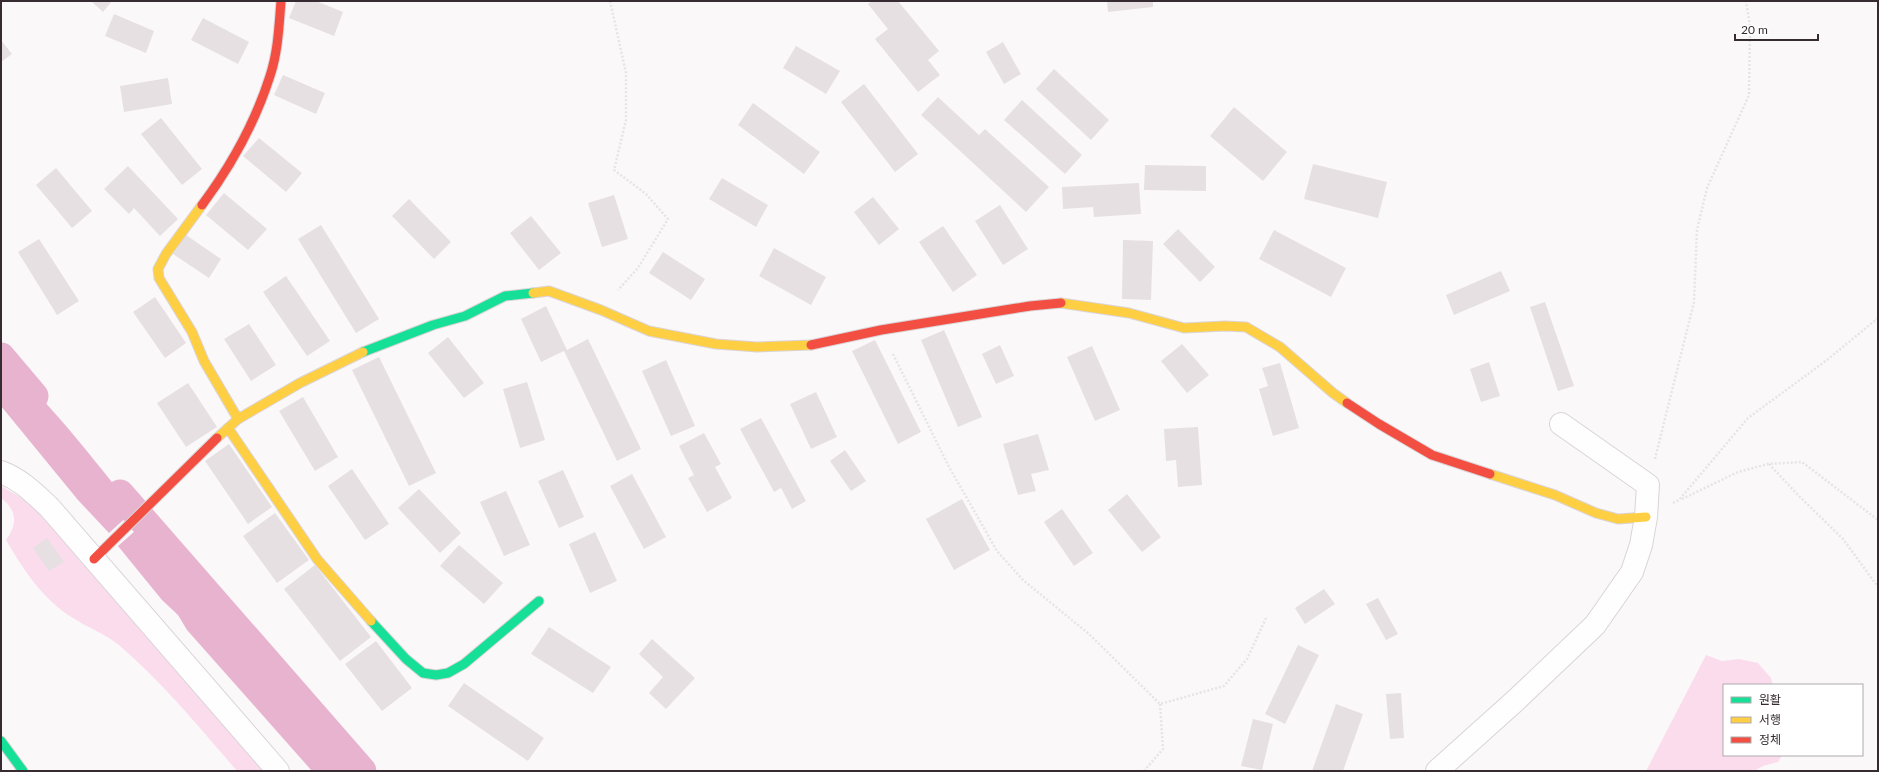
<svg xmlns="http://www.w3.org/2000/svg" width="1879" height="772" font-family="Lato,'Noto Sans KR',sans-serif">
<style>
.green{fill:#fbdcec}
.water{fill:#e7b3cf}
.lines{fill:none;stroke-linecap:round;stroke-linejoin:round}
.canal{stroke:#e7b3cf;stroke-width:29}
.building{fill:#e7e0e3}
.street-casing{stroke:#dad4d7;stroke-width:24}
.fast-casing{stroke:#dad4d7;stroke-width:11}
.slow-casing{stroke:#dad4d7;stroke-width:11}
.jam-casing{stroke:#dad4d7;stroke-width:11}
.path{stroke:#e6e4e5;stroke-width:2.5;stroke-dasharray:2 2;stroke-linecap:butt}
.street{stroke:#fefefe;stroke-width:22}
.fast{stroke:#16e098;stroke-width:9}
.slow{stroke:#ffcf43;stroke-width:9}
.jam{stroke:#f24e42;stroke-width:9}
</style>
<rect width="100%" height="100%" fill="#fbf8f9"/>
<g class="green">
<path d="M 1,486 L 35,506 L 273,771 L 237,771 C 200,728 163,683 120,646 C 106,634 88,628 73,618 C 43,600 23,569 6,540 C 18,524 17,510 1,498 Z"/>
<path d="M 1706,655 L 1722,661 L 1739,659 L 1758,663 L 1771,678 L 1773,685 L 1724,685 L 1724,755 L 1782,755 L 1778,762 L 1763,766 L 1754,771 L 1646,771 Z"/>
</g>
<g class="water">
<path d="M 1,360 C 49,400 86,451 126,499 L 134,499 L 140,505 L 109,533 L 78,500 L 1,406 Z"/>
<path d="M 143,524 L 190,578 L 288,698 L 355,771 L 312,771 L 187,630 L 178,615 L 162,600 L 118,546 Z"/>
</g>
<g class="lines">
<g class="canal">
<path d="M 1,357 L 34,396"/>
<path d="M 120,494 L 362,771"/>
</g>
</g>
<g class="building">
<path d="M 91,1 L 112,1 L 103,12 Z"/>
<path d="M 296,1 L 316,1 L 343,12 L 334,36 L 289,18 Z"/>
<path d="M 872,1 L 898,1 L 939,51 L 928,60 L 940,75 L 918,92 L 875,39 L 888,29 L 868,4 Z"/>
<path d="M 1107,1 L 1153,1 L 1153,7 L 1108,12 Z"/>
<path d="M 114,14 L 154,31 L 146,53 L 105,36 Z"/>
<path d="M 203,18 L 249,42 L 238,64 L 191,40 Z"/>
<path d="M 1,40 L 12,54 L 1,62 Z"/>
<path d="M 1003,42 L 1021,74 L 1004,84 L 986,52 Z"/>
<path d="M 796,46 L 840,71 L 826,94 L 783,68 Z"/>
<path d="M 1054,69 L 1109,120 L 1091,140 L 1036,89 Z"/>
<path d="M 283,75 L 325,93 L 316,114 L 274,95 Z"/>
<path d="M 168,78 L 172,104 L 124,112 L 120,86 Z"/>
<path d="M 864,84 L 918,154 L 895,172 L 841,102 Z"/>
<path d="M 938,97 L 979,135 L 985,129 L 1049,187 L 1026,212 L 921,115 Z"/>
<path d="M 1022,100 L 1082,155 L 1065,174 L 1004,120 Z"/>
<path d="M 753,103 L 820,152 L 804,174 L 738,125 Z"/>
<path d="M 1234,107 L 1287,152 L 1263,181 L 1210,136 Z"/>
<path d="M 161,118 L 202,169 L 182,185 L 141,134 Z"/>
<path d="M 259,138 L 302,173 L 286,192 L 243,156 Z"/>
<path d="M 1313,164 L 1387,182 L 1378,218 L 1304,199 Z"/>
<path d="M 1145,165 L 1206,166 L 1206,191 L 1144,190 Z"/>
<path d="M 128,166 L 178,219 L 160,236 L 134,208 L 129,214 L 104,189 Z"/>
<path d="M 56,168 L 92,211 L 72,228 L 36,185 Z"/>
<path d="M 722,178 L 768,205 L 756,227 L 709,199 Z"/>
<path d="M 1139,183 L 1141,214 L 1094,217 L 1093,207 L 1063,209 L 1062,187 Z"/>
<path d="M 224,193 L 267,229 L 248,250 L 206,215 Z"/>
<path d="M 614,195 L 628,239 L 602,247 L 588,203 Z"/>
<path d="M 873,197 L 899,229 L 879,245 L 854,212 Z"/>
<path d="M 409,199 L 451,242 L 434,259 L 392,216 Z"/>
<path d="M 1000,205 L 1028,249 L 1003,265 L 975,221 Z"/>
<path d="M 531,216 L 561,253 L 539,270 L 510,233 Z"/>
<path d="M 321,225 L 379,319 L 356,333 L 298,239 Z"/>
<path d="M 943,226 L 977,275 L 953,292 L 919,242 Z"/>
<path d="M 1178,229 L 1215,267 L 1200,282 L 1163,244 Z"/>
<path d="M 1274,230 L 1346,268 L 1331,297 L 1259,259 Z"/>
<path d="M 186,235 L 221,259 L 209,278 L 173,254 Z"/>
<path d="M 39,239 L 79,301 L 57,315 L 18,252 Z"/>
<path d="M 1123,240 L 1153,241 L 1151,300 L 1122,299 Z"/>
<path d="M 774,248 L 826,277 L 811,305 L 759,276 Z"/>
<path d="M 663,252 L 705,279 L 691,300 L 649,273 Z"/>
<path d="M 1501,271 L 1510,291 L 1454,315 L 1446,295 Z"/>
<path d="M 286,276 L 330,341 L 307,356 L 263,292 Z"/>
<path d="M 155,297 L 186,343 L 165,358 L 133,312 Z"/>
<path d="M 1545,302 L 1574,386 L 1558,391 L 1530,307 Z"/>
<path d="M 546,306 L 567,350 L 588,339 L 641,449 L 617,461 L 564,351 L 541,362 L 521,319 Z"/>
<path d="M 249,324 L 276,365 L 251,381 L 224,339 Z"/>
<path d="M 944,330 L 982,417 L 958,427 L 921,340 Z"/>
<path d="M 448,337 L 484,383 L 464,398 L 428,353 Z"/>
<path d="M 875,340 L 921,432 L 898,444 L 852,351 Z"/>
<path d="M 1182,344 L 1209,375 L 1187,393 L 1161,361 Z"/>
<path d="M 1000,345 L 1014,376 L 996,384 L 982,354 Z"/>
<path d="M 1092,346 L 1120,410 L 1095,421 L 1067,357 Z"/>
<path d="M 379,357 L 436,473 L 409,486 L 352,370 Z"/>
<path d="M 666,360 L 695,426 L 671,436 L 642,371 Z"/>
<path d="M 1489,362 L 1500,396 L 1481,402 L 1470,369 Z"/>
<path d="M 1280,363 L 1299,428 L 1273,436 L 1259,389 L 1268,386 L 1262,368 Z"/>
<path d="M 527,382 L 545,440 L 520,448 L 503,389 Z"/>
<path d="M 188,383 L 217,427 L 186,447 L 157,403 Z"/>
<path d="M 816,392 L 837,437 L 811,449 L 790,404 Z"/>
<path d="M 303,397 L 338,457 L 315,471 L 279,411 Z"/>
<path d="M 761,418 L 806,501 L 792,509 L 781,488 L 774,492 L 740,429 Z"/>
<path d="M 1198,427 L 1202,485 L 1178,487 L 1176,460 L 1166,461 L 1164,429 Z"/>
<path d="M 704,433 L 721,464 L 715,467 L 732,498 L 707,512 L 688,478 L 694,475 L 679,446 Z"/>
<path d="M 1038,434 L 1049,470 L 1031,474 L 1036,491 L 1018,495 L 1003,444 Z"/>
<path d="M 229,444 L 272,507 L 248,524 L 205,461 Z"/>
<path d="M 845,450 L 866,481 L 851,491 L 830,461 Z"/>
<path d="M 352,469 L 389,524 L 365,540 L 328,486 Z"/>
<path d="M 563,470 L 584,517 L 559,528 L 538,481 Z"/>
<path d="M 632,474 L 666,537 L 644,549 L 610,486 Z"/>
<path d="M 419,489 L 461,533 L 440,553 L 398,508 Z"/>
<path d="M 506,491 L 530,545 L 504,556 L 480,502 Z"/>
<path d="M 1127,494 L 1161,537 L 1142,552 L 1108,510 Z"/>
<path d="M 962,499 L 990,550 L 954,570 L 926,519 Z"/>
<path d="M 1062,509 L 1093,553 L 1074,566 L 1044,522 Z"/>
<path d="M 275,513 L 309,560 L 277,583 L 243,536 Z"/>
<path d="M 595,532 L 617,581 L 590,593 L 569,544 Z"/>
<path d="M 47,538 L 64,562 L 49,571 L 33,548 Z"/>
<path d="M 459,545 L 503,583 L 484,604 L 440,566 Z"/>
<path d="M 315,565 L 371,637 L 340,661 L 284,589 Z"/>
<path d="M 1324,589 L 1335,604 L 1305,624 L 1295,608 Z"/>
<path d="M 1378,598 L 1398,634 L 1386,640 L 1366,604 Z"/>
<path d="M 549,627 L 611,667 L 593,693 L 531,654 Z"/>
<path d="M 652,639 L 695,678 L 666,709 L 649,693 L 663,677 L 639,654 Z"/>
<path d="M 376,641 L 412,688 L 382,711 L 345,664 Z"/>
<path d="M 1298,645 L 1319,655 L 1285,724 L 1265,714 Z"/>
<path d="M 464,683 L 544,738 L 528,761 L 448,706 Z"/>
<path d="M 1401,693 L 1404,738 L 1390,739 L 1386,694 Z"/>
<path d="M 1336,704 L 1363,714 L 1343,771 L 1312,771 Z"/>
<path d="M 1253,719 L 1273,724 L 1262,770 L 1241,766 Z"/>
</g>
<g class="lines">
<defs>
<g id="street">
<path d="M 1,472 C 20,479 34,493 49,507 L 278,771"/>
<path d="M 1437,771 L 1515,701 L 1595,625 L 1632,572 L 1641,545 L 1646,517 L 1648,485 L 1561,424"/>
</g>
<g id="fast">
<path d="M 363,352 L 433,325 L 465,316 L 505,296 L 533,293"/>
<path d="M 371,621 L 406,659 L 423,673 L 436,675 L 448,673 L 464,664 L 539,601"/>
<path d="M 1,741 L 23,771"/>
</g>
<g id="slow">
<path d="M 202,205 L 166,254 L 158,269 L 159,278 L 192,332 L 204,361 L 238,419"/>
<path d="M 533,293 L 549,291 L 601,310 L 649,331 L 716,344 L 757,347 L 811,345"/>
<path d="M 1061,303 L 1129,313 L 1184,328 L 1225,326 L 1246,327 L 1280,347 L 1333,393 L 1347,403"/>
<path d="M 228,428 L 317,559 L 371,621"/>
<path d="M 217,438 L 238,419 L 300,383 L 363,352"/>
<path d="M 1490,474 L 1555,495 L 1596,513 L 1618,519 L 1646,517"/>
</g>
<g id="jam">
<path d="M 202,205 C 231,166 255,123 270,76 C 278,52 279,26 281,1"/>
<path d="M 811,345 L 881,330 L 1030,306 L 1061,303"/>
<path d="M 1347,403 L 1379,424 L 1432,455 L 1490,474"/>
<path d="M 94,559 L 217,438"/>
</g>
</defs>
<use href="#street" class="street-casing"/>
<use href="#fast" class="fast-casing"/>
<use href="#slow" class="slow-casing"/>
<use href="#jam" class="jam-casing"/>
<g class="path">
<path d="M 610,1 L 626,73 L 626,120 L 614,170 L 646,194 L 668,219 L 638,268 L 618,290"/>
<path d="M 893,354 L 948,465 L 997,551 L 1023,580 L 1089,634 L 1160,704 L 1224,686 L 1247,659 L 1267,616"/>
<path d="M 1655,459 L 1694,302 L 1697,230 L 1707,188 L 1749,95 L 1750,26 L 1746,1"/>
<path d="M 1769,464 L 1798,495 L 1843,539 L 1878,587"/>
<path d="M 1682,499 L 1738,472 L 1768,464 L 1802,462 L 1878,520"/>
<path d="M 1673,503 L 1679,500 L 1748,418 L 1827,360 L 1878,318"/>
<path d="M 1144,771 L 1163,749 L 1160,704"/>
</g>
<use href="#street" class="street"/>
<use href="#fast" class="fast"/>
<use href="#slow" class="slow"/>
<use href="#jam" class="jam"/>
</g>
<rect width="1879" height="772" fill="none" stroke="#352b30" stroke-width="4"/>
<rect x="1723" y="684" width="140" height="72" fill="#ffffff" stroke="#aeaaac"/>
<rect x="1731" y="697" width="20" height="6" fill="#16e098" stroke="#aeaaac"/>
<text x="1759" y="704" font-size="12" fill="#352b30">원활</text>
<rect x="1731" y="717" width="20" height="6" fill="#ffcf43" stroke="#aeaaac"/>
<text x="1759" y="724" font-size="12" fill="#352b30">서행</text>
<rect x="1731" y="737" width="20" height="6" fill="#f24e42" stroke="#aeaaac"/>
<text x="1759" y="744" font-size="12" fill="#352b30">정체</text>
<path d="M1735 34v6h83v-6" fill="none" stroke="#352b30" stroke-width="2"/>
<text x="1741" y="34" font-size="12" fill="#352b30" stroke="#ffffff" stroke-width="3" paint-order="stroke">20 m</text>
</svg>
